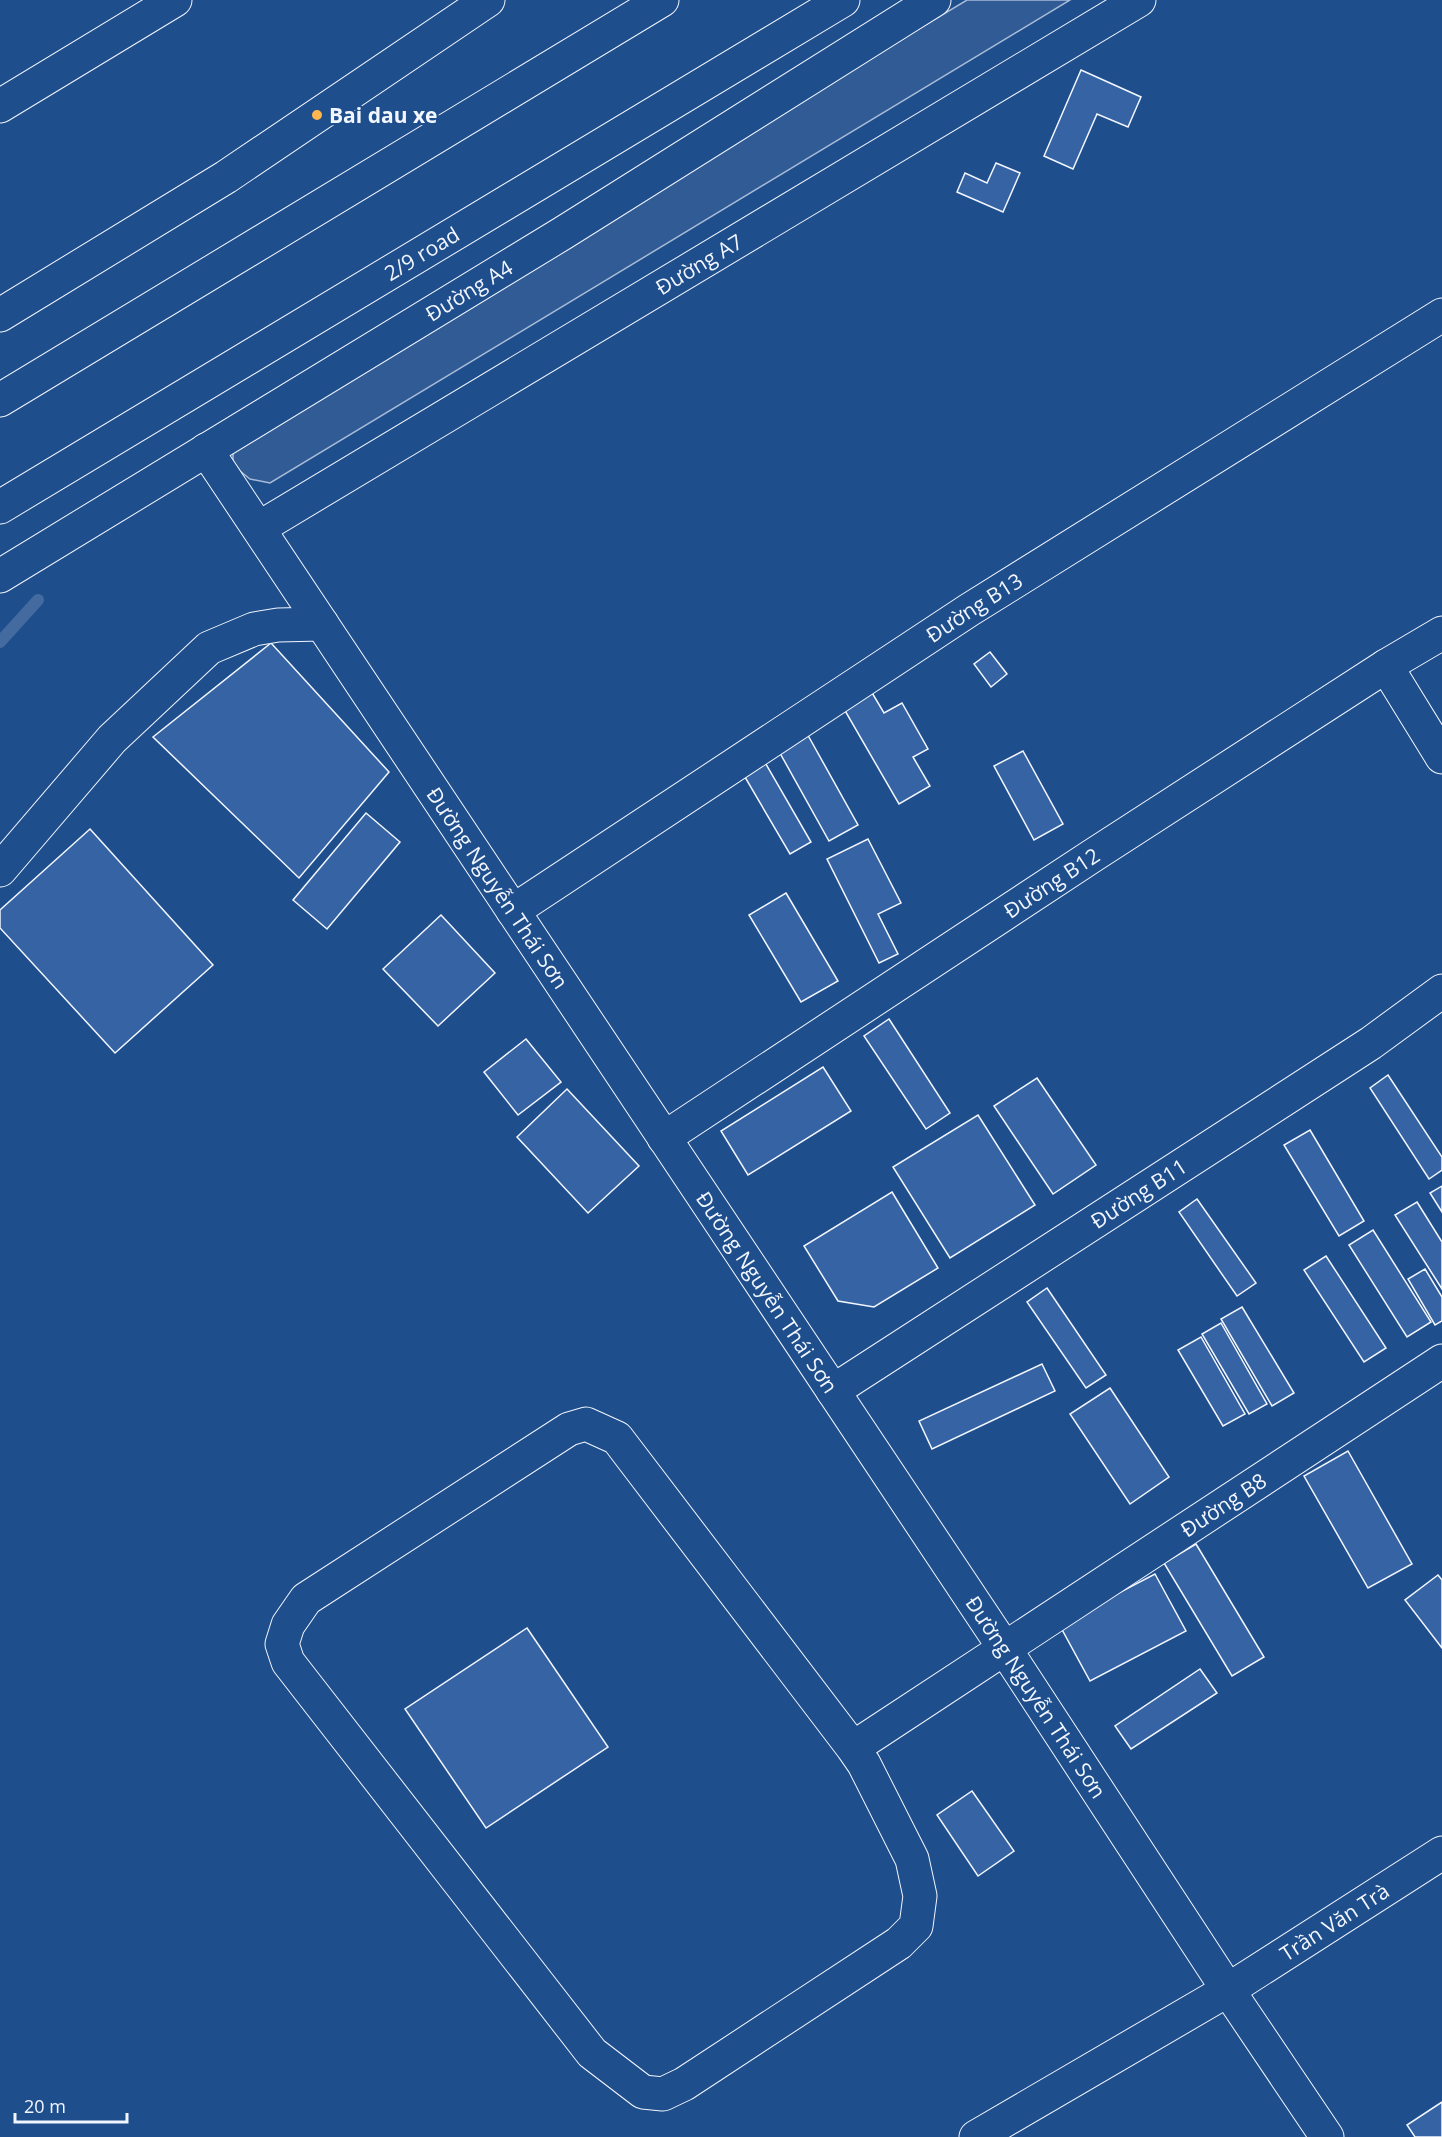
<svg xmlns="http://www.w3.org/2000/svg" width="1442" height="2137" font-family="'Open Sans',sans-serif">
<style>
.built{fill:#305b95;stroke:#a8bbd7;stroke-width:1.5}
.lines{fill:none;stroke-linecap:round;stroke-linejoin:round}
.stream{stroke:#446ba0;stroke-width:12}
.building{fill:#3563a3;stroke:#f2f6ff;stroke-width:1.5}
.minor-casing{stroke:#f2f6ff;stroke-width:35}
.highway-casing{stroke:#f2f6ff;stroke-width:35}
.minor{stroke:#1f4e8c;stroke-width:33}
.highway{stroke:#1f4e8c;stroke-width:33}
.poi-dot{fill:#ffb74d;stroke:#1f4e8c;stroke-width:2}
.labels{text-anchor:middle;dominant-baseline:central;stroke-width:4.5;stroke-linejoin:round;paint-order:stroke}
.poi-label{font-size:21px;font-weight:bold;fill:#f2f6ff;stroke:#1f4e8c;text-anchor:start}
.street-label{font-size:21px;fill:#f2f6ff;stroke:#1f4e8c}
</style>
<rect width="100%" height="100%" fill="#1f4e8c"/>
<path class="built" d="M 967,0 L 1070,0 L 270,483 L 250,479 L 240,471 L 233,461 L 233,452 L 236,439 Z"/>
<g class="lines">
<path class="stream" d="M 0,642 L 38,600"/>
</g>
<g class="building">
<path d="M 1081,70 L 1141,97 L 1128,127 L 1097,114 L 1073,169 L 1044,156 Z"/>
<path d="M 996,163 L 1020,173 L 1003,212 L 957,192 L 965,173 L 987,183 Z"/>
<path d="M 271,643 L 389,772 L 299,878 L 153,737 Z"/>
<path d="M 990,652 L 1007,674 L 991,687 L 974,664 Z"/>
<path d="M 868,686 L 884,713 L 902,703 L 928,749 L 913,757 L 930,786 L 899,804 L 840,702 Z"/>
<path d="M 805,730 L 858,825 L 829,841 L 776,746 Z"/>
<path d="M 1023,751 L 1063,824 L 1034,840 L 994,766 Z"/>
<path d="M 763,759 L 811,842 L 790,854 L 742,772 Z"/>
<path d="M 366,813 L 400,842 L 327,929 L 293,900 Z"/>
<path d="M 90,829 L 213,965 L 115,1053 L 0,928 L 0,910 Z"/>
<path d="M 868,839 L 901,903 L 878,914 L 898,954 L 879,963 L 827,859 Z"/>
<path d="M 786,893 L 838,981 L 801,1002 L 749,915 Z"/>
<path d="M 441,915 L 495,973 L 438,1026 L 383,969 Z"/>
<path d="M 889,1019 L 950,1113 L 926,1129 L 864,1036 Z"/>
<path d="M 526,1039 L 561,1082 L 518,1115 L 484,1072 Z"/>
<path d="M 823,1067 L 851,1111 L 748,1175 L 721,1131 Z"/>
<path d="M 1388,1075 L 1442,1157 L 1442,1170 L 1429,1179 L 1370,1088 Z"/>
<path d="M 1037,1078 L 1096,1165 L 1053,1194 L 994,1106 Z"/>
<path d="M 567,1089 L 639,1166 L 588,1213 L 517,1137 Z"/>
<path d="M 978,1115 L 1035,1205 L 950,1258 L 893,1167 Z"/>
<path d="M 1310,1130 L 1364,1221 L 1339,1236 L 1284,1145 Z"/>
<path d="M 1442,1186 L 1442,1212 L 1430,1193 Z"/>
<path d="M 892,1192 L 938,1268 L 874,1307 L 838,1301 L 804,1246 Z"/>
<path d="M 1197,1199 L 1256,1283 L 1237,1296 L 1179,1212 Z"/>
<path d="M 1417,1202 L 1442,1242 L 1442,1289 L 1395,1215 Z"/>
<path d="M 1373,1230 L 1431,1322 L 1407,1337 L 1349,1245 Z"/>
<path d="M 1326,1256 L 1386,1348 L 1364,1362 L 1304,1270 Z"/>
<path d="M 1425,1269 L 1442,1297 L 1442,1321 L 1435,1325 L 1408,1279 Z"/>
<path d="M 1047,1288 L 1106,1375 L 1086,1388 L 1027,1302 Z"/>
<path d="M 1242,1307 L 1294,1393 L 1272,1406 L 1221,1319 Z"/>
<path d="M 1221,1323 L 1267,1404 L 1249,1414 L 1202,1334 Z"/>
<path d="M 1201,1337 L 1245,1414 L 1223,1426 L 1178,1350 Z"/>
<path d="M 1042,1364 L 1055,1391 L 932,1449 L 919,1421 Z"/>
<path d="M 1110,1388 L 1169,1477 L 1130,1504 L 1070,1414 Z"/>
<path d="M 1348,1451 L 1412,1564 L 1368,1588 L 1304,1476 Z"/>
<path d="M 1196,1544 L 1264,1657 L 1232,1676 L 1164,1563 Z"/>
<path d="M 1155,1574 L 1186,1631 L 1090,1681 L 1059,1624 Z"/>
<path d="M 1438,1575 L 1442,1580 L 1442,1648 L 1405,1600 Z"/>
<path d="M 527,1628 L 608,1747 L 486,1828 L 405,1709 Z"/>
<path d="M 1200,1669 L 1217,1693 L 1131,1749 L 1115,1726 Z"/>
<path d="M 972,1791 L 1014,1851 L 978,1876 L 937,1815 Z"/>
<path d="M 1442,2102 L 1442,2137 L 1415,2137 L 1407,2125 Z"/>
</g>
<g class="lines">
<defs>
<g id="minor">
<path d="M 0,106 L 175,0"/>
<path d="M 0,315 L 226,177 L 488,0"/>
<path id="s1" d="M 206,450 L 1005,1649 L 1228,1990 L 1327,2137"/>
<path id="s2" d="M 259,528 L 1139,0"/>
<path id="s3" d="M 0,576 L 563,233 L 934,0"/>
<path d="M 1386,666 L 1442,757"/>
<path d="M 0,870 L 112,739 L 209,648 L 254,629 L 278,625 L 322,624"/>
<path id="s4" d="M 513,911 L 969,610 L 1442,315"/>
<path id="s5" d="M 664,1138 L 1092,856 L 1386,666 L 1442,633"/>
<path id="s6" d="M 833,1391 L 1371,1043 L 1442,991"/>
<path id="s7" d="M 853,1748 L 617,1438 L 586,1424 L 569,1429 L 306,1599 L 288,1625 L 282,1644 L 288,1662 L 592,2053 L 643,2092 L 663,2094 L 684,2084 L 899,1943 L 916,1926 L 920,1896 L 912,1859 L 864,1764 L 853,1748 L 1442,1361"/>
<path id="s8" d="M 976,2137 L 1228,1990 L 1442,1853"/>
</g>
<g id="highway">
<path d="M 0,400 L 662,0"/>
<path id="s9" d="M 0,507 L 843,0"/>
</g>
</defs>
<use href="#minor" class="minor-casing"/>
<use href="#highway" class="highway-casing"/>
<use href="#minor" class="minor"/>
<use href="#highway" class="highway"/>
</g>
<circle class="poi-dot" cx="317" cy="115" r="6"/>
<g class="labels">
<g class="poi-label">
<text x="329" y="115">Bai dau xe</text>
</g>
<g class="street-label">
<text stroke="none"><textPath href="#s9" startOffset="492">2/9 road</textPath></text>
<text stroke="none"><textPath href="#s2" startOffset="513">Đường A7</textPath></text>
<text stroke="none"><textPath href="#s3" startOffset="549">Đường A4</textPath></text>
<text stroke="none"><textPath href="#s4" startOffset="552">Đường B13</textPath></text>
<text stroke="none"><textPath href="#s5" startOffset="464">Đường B12</textPath></text>
<text stroke="none"><textPath href="#s1" startOffset="526">Đường Nguyễn Thái Sơn</textPath></text>
<text stroke="none"><textPath href="#s6" startOffset="364">Đường B11</textPath></text>
<text stroke="none"><textPath href="#s1" startOffset="1012">Đường Nguyễn Thái Sơn</textPath></text>
<text stroke="none"><textPath href="#s7" startOffset="2346">Đường B8</textPath></text>
<text stroke="none"><textPath href="#s1" startOffset="1498">Đường Nguyễn Thái Sơn</textPath></text>
<text stroke="none"><textPath href="#s8" startOffset="418">Trần Văn Trà</textPath></text>
</g>
</g>
<path d="M15 2113v9h112v-9" fill="none" stroke="#f2f6ff" stroke-width="3"/>
<text x="24" y="2113" font-size="18" fill="#f2f6ff" stroke="#1f4e8c" stroke-width="4.5" paint-order="stroke">20 m</text>
</svg>
